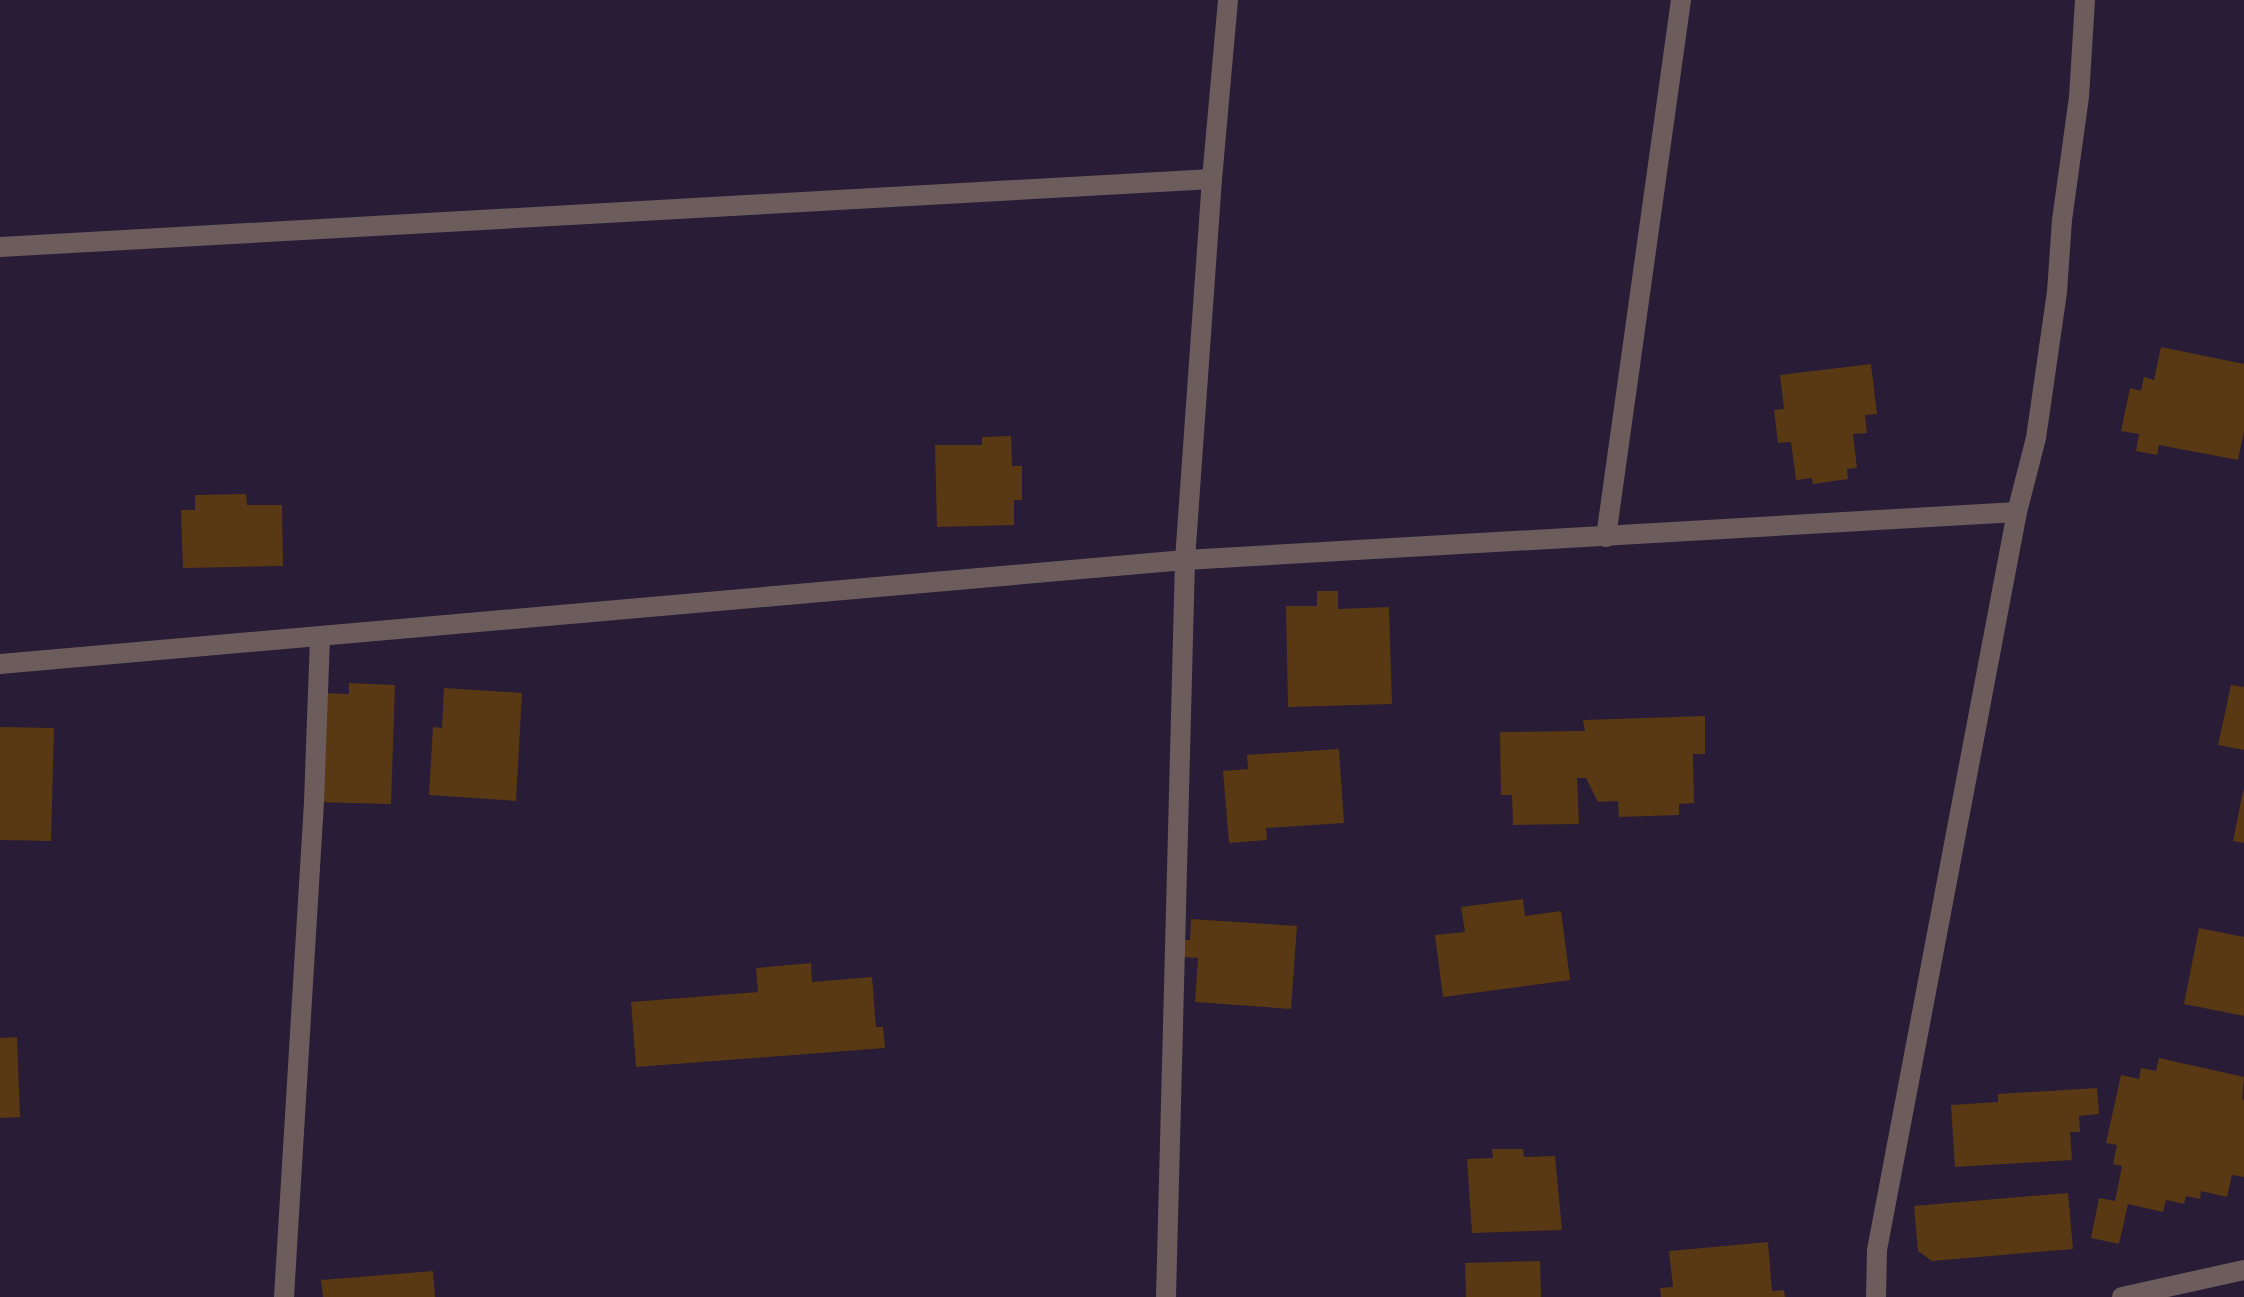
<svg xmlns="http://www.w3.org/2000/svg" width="2244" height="1297" font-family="Barlow,sans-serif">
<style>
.building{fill:#593814}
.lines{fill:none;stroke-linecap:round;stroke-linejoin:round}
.minor{stroke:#6d5c5c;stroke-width:20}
</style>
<rect width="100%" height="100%" fill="#281c36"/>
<g class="building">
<path d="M 2161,347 L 2244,364 L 2244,431 L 2238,460 L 2159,445 L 2157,455 L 2136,451 L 2139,434 L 2121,431 L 2130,388 L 2141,391 L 2144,377 L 2154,380 Z"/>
<path d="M 1871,364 L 1877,414 L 1865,415 L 1867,433 L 1853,434 L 1857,468 L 1847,469 L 1848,479 L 1813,484 L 1812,478 L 1796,480 L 1791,442 L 1778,443 L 1774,410 L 1784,409 L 1780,375 Z"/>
<path d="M 1011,436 L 1012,466 L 1022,466 L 1022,500 L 1014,500 L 1014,525 L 937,527 L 935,445 L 982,445 L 982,437 Z"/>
<path d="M 246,494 L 247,505 L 282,505 L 283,566 L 183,568 L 181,510 L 195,510 L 195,495 Z"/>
<path d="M 1317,591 L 1338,591 L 1338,609 L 1389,607 L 1392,704 L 1288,707 L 1286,606 L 1317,606 Z"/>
<path d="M 349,683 L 395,685 L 391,804 L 314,802 L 318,693 L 349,694 Z"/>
<path d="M 2231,685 L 2244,687 L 2244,750 L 2218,745 Z"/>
<path d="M 444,688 L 522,693 L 516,801 L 429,795 L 433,727 L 442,728 Z"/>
<path d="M 1705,716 L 1705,754 L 1693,754 L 1694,803 L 1679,804 L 1679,815 L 1619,817 L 1618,801 L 1598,802 L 1586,778 L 1577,778 L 1579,824 L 1513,825 L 1512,795 L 1501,795 L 1500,732 L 1585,731 L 1583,720 Z"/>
<path d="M 0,727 L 54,728 L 51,841 L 0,840 Z"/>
<path d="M 1339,749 L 1344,823 L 1266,828 L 1267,840 L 1229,843 L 1223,771 L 1248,769 L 1247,755 Z"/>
<path d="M 2243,791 L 2244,791 L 2244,843 L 2233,841 Z"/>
<path d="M 1523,899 L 1525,916 L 1561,911 L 1570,980 L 1443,997 L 1435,935 L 1465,932 L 1461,907 Z"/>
<path d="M 1191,919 L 1297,926 L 1291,1009 L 1195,1002 L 1198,958 L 1181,957 L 1182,940 L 1190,940 Z"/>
<path d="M 2199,928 L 2244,937 L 2244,1016 L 2184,1004 Z"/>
<path d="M 811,963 L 812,982 L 872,977 L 876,1027 L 883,1027 L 885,1048 L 636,1067 L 631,1002 L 758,992 L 756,968 Z"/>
<path d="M 17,1037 L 20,1117 L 0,1118 L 0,1038 Z"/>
<path d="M 2159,1058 L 2244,1077 L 2242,1099 L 2244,1100 L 2244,1177 L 2232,1175 L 2227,1197 L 2201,1191 L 2200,1199 L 2186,1196 L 2184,1204 L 2166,1200 L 2163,1212 L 2128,1204 L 2119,1244 L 2091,1238 L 2099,1198 L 2115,1201 L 2122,1166 L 2113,1164 L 2117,1145 L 2106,1143 L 2121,1075 L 2139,1079 L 2141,1068 L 2156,1071 Z"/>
<path d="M 2097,1088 L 2099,1114 L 2079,1116 L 2080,1132 L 2070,1132 L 2072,1160 L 1955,1167 L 1951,1105 L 1998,1102 L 1998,1094 Z"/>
<path d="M 1492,1149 L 1523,1149 L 1524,1157 L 1555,1156 L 1562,1230 L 1472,1233 L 1467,1159 L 1493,1158 Z"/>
<path d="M 2068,1193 L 2073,1249 L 1932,1261 L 1918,1251 L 1914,1206 Z"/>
<path d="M 1768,1242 L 1772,1291 L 1784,1290 L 1785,1297 L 1661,1297 L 1660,1288 L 1673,1287 L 1669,1251 Z"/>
<path d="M 1540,1261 L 1541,1297 L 1466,1297 L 1465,1263 Z"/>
<path d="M 433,1271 L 435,1297 L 323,1297 L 321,1280 Z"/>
</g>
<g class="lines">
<g class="minor">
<path d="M 0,247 L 1212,179"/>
<path d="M 1606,537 L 1681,0"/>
<path d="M 0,664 L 1185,560 L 2017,512"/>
<path d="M 284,1297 L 314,802 L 320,637"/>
<path d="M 1166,1297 L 1185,560 L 1212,179 L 1228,0"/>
<path d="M 1876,1297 L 1877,1250 L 2017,512 L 2036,438 L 2057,292 L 2062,220 L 2079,97 L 2085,0"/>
<path d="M 2122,1297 L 2244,1270"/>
</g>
</g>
</svg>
